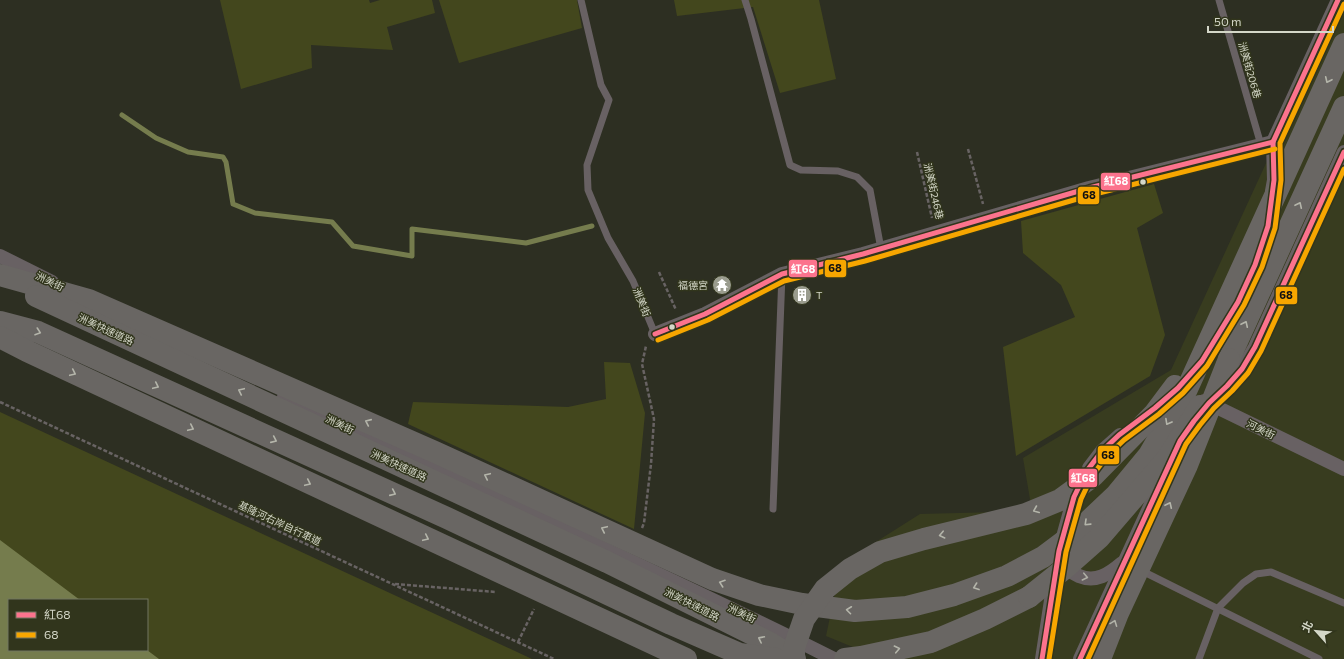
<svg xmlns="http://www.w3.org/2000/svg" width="1344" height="659" font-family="Commissioner,'Noto Sans TC',sans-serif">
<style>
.built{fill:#383c1f}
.green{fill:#43471d}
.water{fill:#757c4d}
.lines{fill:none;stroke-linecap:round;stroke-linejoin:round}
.stream{stroke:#757c4d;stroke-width:5}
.path{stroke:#686363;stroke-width:2.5;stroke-dasharray:4 2;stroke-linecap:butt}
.lane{stroke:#686163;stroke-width:7}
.street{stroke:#686163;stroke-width:14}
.highway{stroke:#696663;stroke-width:22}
.highway-bridge{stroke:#696663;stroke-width:22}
.bus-1-casing{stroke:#31351c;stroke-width:8}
.bus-2-casing{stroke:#31351c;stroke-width:8}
.bus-1{stroke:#fc738d;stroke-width:5}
.bus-2{stroke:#f7a600;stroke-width:5}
.oneway{stroke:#b4b5aa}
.oneway2{stroke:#aeaea5}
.bus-dot{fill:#d4d7c8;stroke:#31351c;stroke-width:1.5}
.labels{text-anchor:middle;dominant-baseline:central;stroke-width:3;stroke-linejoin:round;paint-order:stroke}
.street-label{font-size:10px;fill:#d4d7c8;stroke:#31351c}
.poi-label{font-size:10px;fill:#d4d7c8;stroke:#31351c;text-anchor:end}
.line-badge{stroke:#31351c;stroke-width:1.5}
.badge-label{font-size:11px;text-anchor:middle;font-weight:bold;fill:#fff}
.pale-badge-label{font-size:11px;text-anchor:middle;font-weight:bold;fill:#111}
</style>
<rect width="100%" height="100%" fill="#2d2f22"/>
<path class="built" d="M 1341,0 L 1344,0 L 1344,659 L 882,659 L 826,636 L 841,564 L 920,514 L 1032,511 L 1023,458 L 1171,370 Z"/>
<g class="green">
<path d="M 220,0 L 369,0 L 370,3 L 380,0 L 432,0 L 435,13 L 387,27 L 393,50 L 311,45 L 312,68 L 241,89 Z"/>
<path d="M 439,0 L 577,0 L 582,28 L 459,63 Z"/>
<path d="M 674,0 L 819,0 L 836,79 L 780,93 L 753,7 L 677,16 Z"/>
<path d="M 1154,184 L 1163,213 L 1137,228 L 1165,335 L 1150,376 L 1016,456 L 1003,347 L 1075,317 L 1061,285 L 1023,253 L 1021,221 Z"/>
<path d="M 604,362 L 630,363 L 645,413 L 634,529 L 408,424 L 413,402 L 568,407 L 606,399 Z"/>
<path d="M 0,412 L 532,659 L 155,659 L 143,650 L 147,650 L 147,600 L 69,600 L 0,561 Z"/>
</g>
<path class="water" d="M 0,540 L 80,600 L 9,600 L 9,650 L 147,650 L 159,659 L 0,659 Z"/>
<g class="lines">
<path class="stream" d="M 122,115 L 156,138 L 188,152 L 223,157 L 226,162 L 233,204 L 255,213 L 332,222 L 353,246 L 412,256 L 412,229 L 526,243 L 592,226"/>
<g class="path">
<path d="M 968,149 L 983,204"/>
<path d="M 917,152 L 932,218"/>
<path d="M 659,272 L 676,310"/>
<path d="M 0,402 L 554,659"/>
<path d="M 642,528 L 644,523 L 651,464 L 654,419 L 642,364 L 646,346"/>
<path d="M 395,584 L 496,592"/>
<path d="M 518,642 L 534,609"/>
</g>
<g class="lane">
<path d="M 581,0 L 601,85 L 609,100 L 587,165 L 588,190 L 608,238 L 633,281 L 655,334"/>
<path d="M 745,0 L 751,19 L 790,165 L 801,170 L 838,171 L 857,177 L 870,190 L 881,249"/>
<path d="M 1219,0 L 1261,145"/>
<path d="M 773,509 L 782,274"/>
<path d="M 1140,570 L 1319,659"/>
<path d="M 1199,659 L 1218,608 L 1243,583 L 1256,574 L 1271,572 L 1344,603"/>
</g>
<g class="street">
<path d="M 1272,191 L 1274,180 L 1273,142 L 1338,0"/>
<path d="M 0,256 L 52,282"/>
<path d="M 655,334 L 705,314 L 782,274 L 863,254 L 1089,188 L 1273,142"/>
<path d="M 1220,393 L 1242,369 L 1255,347 L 1344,152"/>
<path d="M 284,397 C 466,487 653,568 834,659"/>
<path d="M 1204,401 L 1344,469"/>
<path d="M 1089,468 L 1102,451 L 1120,435"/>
<path d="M 1061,544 L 1074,497 L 1078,488"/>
<path d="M 1063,561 C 1066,568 1072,573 1079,576 C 1096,583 1109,574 1122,563"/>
<path d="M 1042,659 L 1055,574"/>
<path d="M 1080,659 L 1168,467"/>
</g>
<g class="highway">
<path d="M 1229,359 L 1344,107"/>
<path d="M 845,659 L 861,657 L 931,642 L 985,619 L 1029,597"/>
</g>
<g class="highway-bridge">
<path d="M 0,275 L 89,300 L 435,452 L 712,579 L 759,595 L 802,604 L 855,611 L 907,607 L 954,595 L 1007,576 L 1043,557 L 1079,530 L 1116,495 L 1149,455 L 1187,389 L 1344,44"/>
<path d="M 36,296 L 607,562 L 770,643 L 795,659"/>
<path d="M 0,322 L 38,332 L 447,518 L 671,624 L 740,654 L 776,659"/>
<path d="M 0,337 L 27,351 L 686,659"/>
<path d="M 1029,597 L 1064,569 L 1099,538 L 1167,459 L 1200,406"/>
<path d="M 794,659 L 794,648 L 804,619 L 825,589 L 850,569 L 880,552 L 924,539 L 1026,514 L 1060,500 L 1093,476 L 1154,414 L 1175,386"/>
<path d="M 1100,659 L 1118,613 L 1187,465 L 1229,359"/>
</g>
<defs>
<g id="bus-1">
<path d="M 655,334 L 705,314 L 782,274 L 863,254 L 1089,188 L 1273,142"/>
<path d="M 1042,659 L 1059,551 L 1074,497 L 1086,472 L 1102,451 L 1119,435 L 1155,408 L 1178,388 L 1202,361 L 1238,302 L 1255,265 L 1268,226 L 1274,180 L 1273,142 L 1338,0"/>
<path d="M 1080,659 L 1180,441 L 1194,421 L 1209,403 L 1227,386 L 1242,369 L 1255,347 L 1344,152"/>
</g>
<g id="bus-2">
<path d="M 658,340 L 708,320 L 784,281 L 865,261 L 1091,195 L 1275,149"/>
<path d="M 1049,659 L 1066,552 L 1081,499 L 1092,476 L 1107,456 L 1124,440 L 1159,414 L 1183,393 L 1207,366 L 1244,305 L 1262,267 L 1275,228 L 1281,180 L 1280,143 L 1344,4"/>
<path d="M 1088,659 L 1186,444 L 1200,425 L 1214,408 L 1232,391 L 1248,373 L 1261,351 L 1344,169"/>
</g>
</defs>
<use href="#bus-1" class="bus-1-casing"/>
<use href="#bus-2" class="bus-2-casing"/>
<use href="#bus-1" class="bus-1"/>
<use href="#bus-2" class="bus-2"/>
</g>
<defs><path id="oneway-chevron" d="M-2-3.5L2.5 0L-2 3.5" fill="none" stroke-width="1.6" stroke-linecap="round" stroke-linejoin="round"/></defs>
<g class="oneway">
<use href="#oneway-chevron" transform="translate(1328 80) rotate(115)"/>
<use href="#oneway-chevron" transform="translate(1299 205) rotate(-65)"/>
<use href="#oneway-chevron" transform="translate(1245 324) rotate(-65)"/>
<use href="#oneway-chevron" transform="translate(38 332) rotate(19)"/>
<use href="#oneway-chevron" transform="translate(73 373) rotate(25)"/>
<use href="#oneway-chevron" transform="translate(156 386) rotate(25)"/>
<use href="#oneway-chevron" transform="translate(241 391) rotate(-155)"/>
<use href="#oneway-chevron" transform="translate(368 422) rotate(-156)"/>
<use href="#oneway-chevron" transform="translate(1168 422) rotate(119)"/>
<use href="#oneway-chevron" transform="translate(191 428) rotate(25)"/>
<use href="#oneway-chevron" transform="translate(274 440) rotate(24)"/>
<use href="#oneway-chevron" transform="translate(487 476) rotate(-155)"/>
<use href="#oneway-chevron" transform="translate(308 483) rotate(25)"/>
<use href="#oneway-chevron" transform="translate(393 493) rotate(24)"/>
<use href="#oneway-chevron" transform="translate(1169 505) rotate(-65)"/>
<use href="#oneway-chevron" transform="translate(1036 510) rotate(157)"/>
<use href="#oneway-chevron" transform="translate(1087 523) rotate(136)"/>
<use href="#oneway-chevron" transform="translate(604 529) rotate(-155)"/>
<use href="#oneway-chevron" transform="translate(942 535) rotate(167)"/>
<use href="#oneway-chevron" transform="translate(426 538) rotate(25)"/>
<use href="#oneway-chevron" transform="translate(722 583) rotate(-161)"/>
<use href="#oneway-chevron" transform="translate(976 587) rotate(160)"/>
<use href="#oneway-chevron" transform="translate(849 610) rotate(-173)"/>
<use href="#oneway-chevron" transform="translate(1114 623) rotate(-69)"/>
<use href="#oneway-chevron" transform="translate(761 639) rotate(-153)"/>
<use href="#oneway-chevron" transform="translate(897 649) rotate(-12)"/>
</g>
<use class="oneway2" href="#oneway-chevron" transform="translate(1085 577) rotate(13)"/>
<defs>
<symbol id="temple-disc" viewBox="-11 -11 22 22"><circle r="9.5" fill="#9a9c8e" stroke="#31351c"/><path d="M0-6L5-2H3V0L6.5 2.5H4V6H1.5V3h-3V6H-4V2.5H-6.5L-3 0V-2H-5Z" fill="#fff"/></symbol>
<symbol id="building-disc" viewBox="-11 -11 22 22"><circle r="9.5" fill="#9a9c8e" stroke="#31351c"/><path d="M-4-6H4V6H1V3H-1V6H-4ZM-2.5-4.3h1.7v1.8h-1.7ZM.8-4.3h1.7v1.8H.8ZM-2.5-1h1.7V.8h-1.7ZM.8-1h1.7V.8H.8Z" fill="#fff"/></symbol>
</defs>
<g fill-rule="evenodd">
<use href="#temple-disc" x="711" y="274" width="22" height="22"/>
<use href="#building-disc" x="791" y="284" width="22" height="22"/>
</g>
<g class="bus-dot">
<circle cx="1143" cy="182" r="3.5"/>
<circle cx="672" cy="327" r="3.5"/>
</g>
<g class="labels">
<g class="street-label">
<text transform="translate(1250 70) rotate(74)">洲美街206巷</text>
<text transform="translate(934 191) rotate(77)">洲美街246巷</text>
<text transform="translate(50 281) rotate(26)">洲美街</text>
<text transform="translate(642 302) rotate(68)">洲美街</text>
<text transform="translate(106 329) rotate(25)">洲美快速道路</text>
<text transform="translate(340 424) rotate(26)">洲美街</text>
<text transform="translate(1261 429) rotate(26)">河美街</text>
<text transform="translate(399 465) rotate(25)">洲美快速道路</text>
<text transform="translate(280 523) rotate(25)">基隆河右岸自行車道</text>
<text transform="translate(692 604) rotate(27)">洲美快速道路</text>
<text transform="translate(742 613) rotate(26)">洲美街</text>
</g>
<g class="poi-label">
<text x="708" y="285">福德宮</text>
<text x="816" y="295" text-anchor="start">T</text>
</g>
</g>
<g class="line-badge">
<rect x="1100" y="172" width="31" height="19" rx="4" fill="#fc738d"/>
<rect x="1077" y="186" width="23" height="19" rx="4" fill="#f7a600"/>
<rect x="824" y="259" width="23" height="19" rx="4" fill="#f7a600"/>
<rect x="788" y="259" width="30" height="19" rx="4" fill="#fc738d"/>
<rect x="1275" y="286" width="23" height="19" rx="4" fill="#f7a600"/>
<rect x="1097" y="445" width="23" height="20" rx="4" fill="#f7a600"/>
<rect x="1068" y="468" width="30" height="20" rx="4" fill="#fc738d"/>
</g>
<g class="badge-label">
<text x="1116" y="185">紅68</text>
<text x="803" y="273">紅68</text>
<text x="1083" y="482">紅68</text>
</g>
<g class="pale-badge-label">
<text x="1089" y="199">68</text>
<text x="835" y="272">68</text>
<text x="1286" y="299">68</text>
<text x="1108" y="459">68</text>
</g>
<rect x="8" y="599" width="140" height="52" fill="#31351c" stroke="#727661"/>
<rect x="16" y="612" width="20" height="6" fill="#fc738d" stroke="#727661"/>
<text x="44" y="619" font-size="12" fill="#d4d7c8">紅68</text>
<rect x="16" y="632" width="20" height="6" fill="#f7a600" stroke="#727661"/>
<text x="44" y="639" font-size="12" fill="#d4d7c8">68</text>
<g transform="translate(1316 631) rotate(297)" stroke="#31351c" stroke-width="3" paint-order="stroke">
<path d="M0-3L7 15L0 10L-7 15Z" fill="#d4d7c8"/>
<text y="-6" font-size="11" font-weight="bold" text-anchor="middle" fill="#d4d7c8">北</text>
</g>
<path d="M1208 26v6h125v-6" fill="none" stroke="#d4d7c8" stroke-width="2"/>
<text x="1214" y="26" font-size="12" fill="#d4d7c8" stroke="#31351c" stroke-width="3" paint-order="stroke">50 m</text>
</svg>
